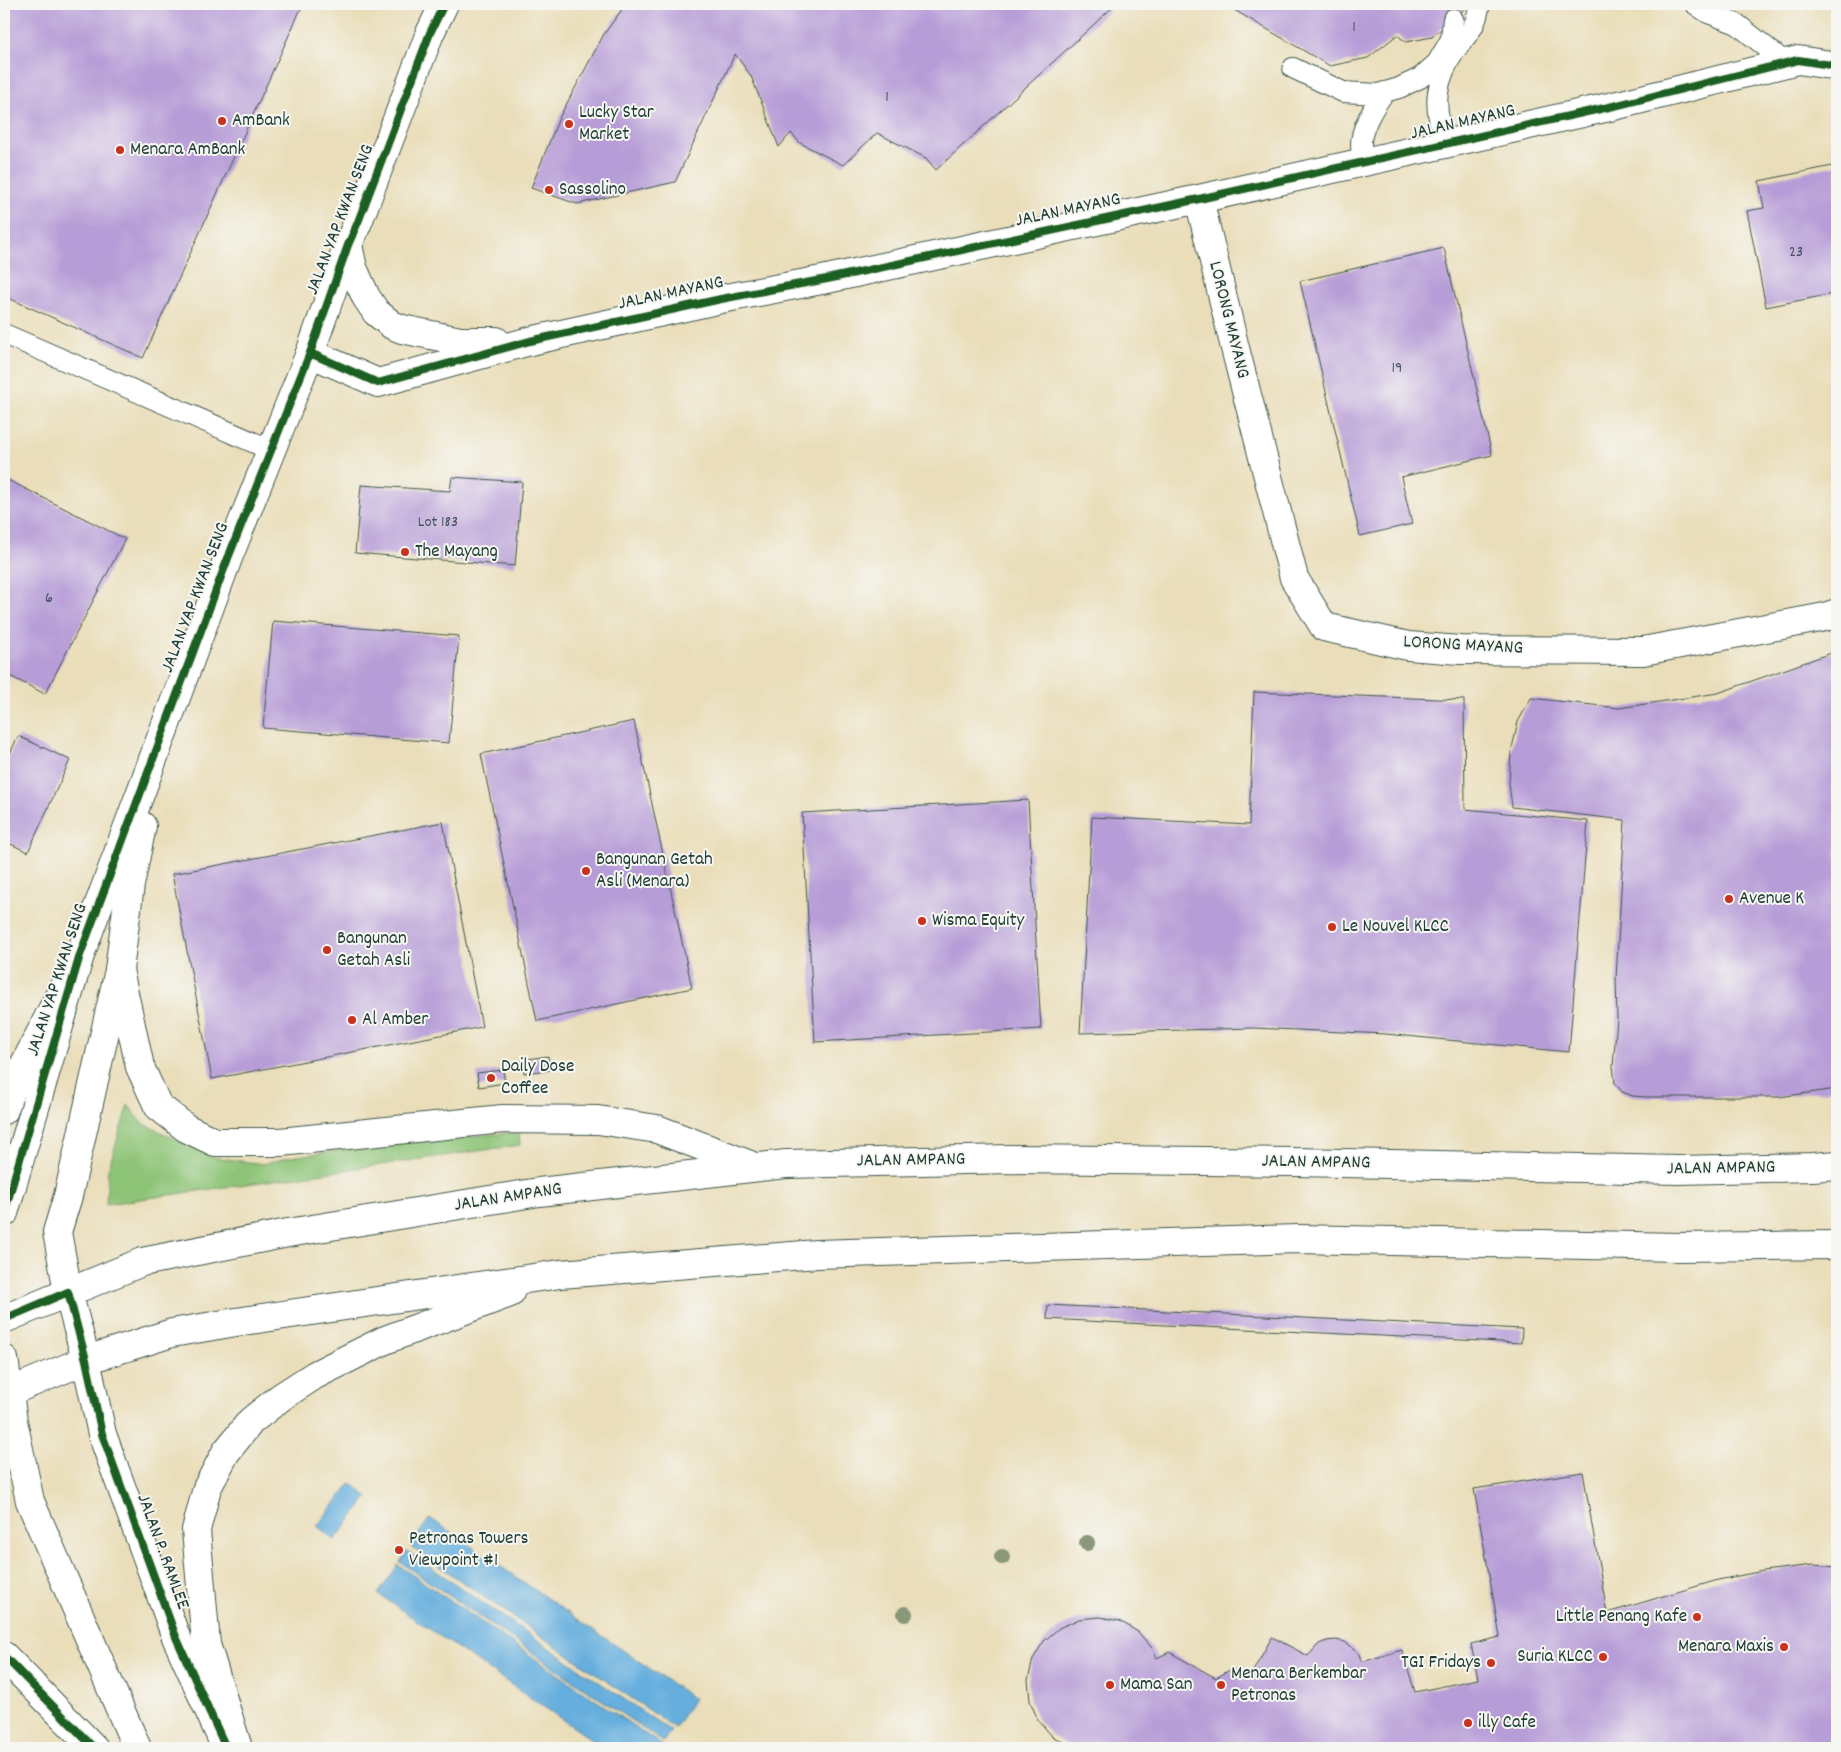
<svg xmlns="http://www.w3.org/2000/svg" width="1841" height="1752" font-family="Dekko,sans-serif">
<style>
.green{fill:#8ec477;stroke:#568056}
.water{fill:#65aedd;stroke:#427688}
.building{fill:#b79dd7}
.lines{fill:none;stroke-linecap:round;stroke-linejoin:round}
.service-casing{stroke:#3d5548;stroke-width:22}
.minor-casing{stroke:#3d5548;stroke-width:30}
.tertiary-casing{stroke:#3d5548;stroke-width:30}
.secondary-casing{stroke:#3d5548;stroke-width:30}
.service{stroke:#fff;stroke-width:20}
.minor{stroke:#fff;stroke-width:28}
.tertiary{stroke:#fff;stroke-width:28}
.secondary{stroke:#fff;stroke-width:28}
.cycleway-casing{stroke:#f6f6f2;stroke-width:11}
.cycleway{stroke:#1b5e20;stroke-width:8}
.tree{fill:#8a987a}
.poi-dot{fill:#c8321e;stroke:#f6f6f2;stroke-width:2}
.labels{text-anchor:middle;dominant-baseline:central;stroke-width:4;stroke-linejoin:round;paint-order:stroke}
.number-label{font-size:16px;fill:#45555d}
.poi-label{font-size:19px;fill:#1f3d34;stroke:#f6f6f2;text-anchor:start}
.street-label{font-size:19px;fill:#1f3d34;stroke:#f6f6f2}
</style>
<rect width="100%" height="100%" fill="#f6f6f2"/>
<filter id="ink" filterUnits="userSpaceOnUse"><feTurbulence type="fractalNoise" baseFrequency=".02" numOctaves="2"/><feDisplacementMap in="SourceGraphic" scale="10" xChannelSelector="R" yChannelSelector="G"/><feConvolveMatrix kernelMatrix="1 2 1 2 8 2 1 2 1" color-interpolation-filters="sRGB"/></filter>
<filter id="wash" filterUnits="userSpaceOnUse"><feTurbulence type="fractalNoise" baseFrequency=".0096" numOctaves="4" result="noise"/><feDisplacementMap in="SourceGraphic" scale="20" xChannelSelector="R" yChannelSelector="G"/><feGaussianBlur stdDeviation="1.12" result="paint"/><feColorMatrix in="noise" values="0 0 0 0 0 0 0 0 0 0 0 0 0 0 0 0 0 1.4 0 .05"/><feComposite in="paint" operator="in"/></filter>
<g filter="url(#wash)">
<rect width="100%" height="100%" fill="#eadeba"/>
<path class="green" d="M 128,1105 L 142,1123 L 213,1157 L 263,1164 L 290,1157 L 369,1146 L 519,1132 L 520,1145 L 106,1204 L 108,1170 Z"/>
<g class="water">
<path d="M 351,1483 L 368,1497 L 335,1540 L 317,1526 Z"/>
<path d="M 430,1518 L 694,1699 L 675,1728 L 410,1546 Z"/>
<path d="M 407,1551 L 671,1731 L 663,1742 L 400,1562 Z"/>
<path d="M 398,1565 L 663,1746 L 662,1748 L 604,1748 L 378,1594 Z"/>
</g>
<g id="blocks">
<g class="building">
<path d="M 4,4 L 303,4 L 143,358 L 4,296 Z"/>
<path d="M 626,4 L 1116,4 L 936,170 L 926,158 L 877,133 L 843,165 L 800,143 L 791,133 L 779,147 L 751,76 L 735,54 L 675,182 L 577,204 L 531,188 L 559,118 L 604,34 Z"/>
<path d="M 1224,4 L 1470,4 L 1432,37 L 1406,42 L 1397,35 L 1368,58 L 1330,66 Z"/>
<path d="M 1837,165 L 1837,293 L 1766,307 L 1747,211 L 1764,208 L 1759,181 Z"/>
<path d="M 1444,248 L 1492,455 L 1401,477 L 1412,524 L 1360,536 L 1300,281 Z"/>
<path d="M 452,477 L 522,482 L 515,566 L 355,553 L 361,485 L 450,491 Z"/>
<path d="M 4,478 L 125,539 L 45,694 L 4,673 Z"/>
<path d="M 273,621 L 459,636 L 449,743 L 263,728 Z"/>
<path d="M 1837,651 L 1837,1089 L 1779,1097 L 1646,1097 L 1633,1096 L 1622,1092 L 1615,1083 L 1613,1066 L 1617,1019 L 1616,979 L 1625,820 L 1512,807 L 1509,783 L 1511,752 L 1518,722 L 1531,698 L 1619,708 L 1718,693 Z"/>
<path d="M 1254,692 L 1464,700 L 1465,809 L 1588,821 L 1569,1052 L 1386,1034 L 1253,1028 L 1080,1033 L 1092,817 L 1249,825 Z"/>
<path d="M 634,721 L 692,988 L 537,1021 L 481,754 Z"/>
<path d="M 18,736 L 70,760 L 28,852 L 4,841 L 4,767 Z"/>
<path d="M 1028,800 L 1041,1029 L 815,1042 L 802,813 Z"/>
<path d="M 443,822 L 482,1027 L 212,1079 L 172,874 Z"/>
<path d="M 548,1056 L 550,1070 L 524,1073 L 522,1060 Z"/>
<path d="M 503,1070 L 505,1083 L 479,1087 L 477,1073 Z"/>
<path d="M 1048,1305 L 1522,1329 L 1521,1343 L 1047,1319 Z"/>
<path d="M 1583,1472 L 1607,1613 L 1718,1580 L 1763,1571 L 1813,1565 L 1837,1567 L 1837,1748 L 1078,1748 L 1070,1746 L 1052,1736 L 1038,1720 L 1030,1701 L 1028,1680 L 1033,1659 L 1044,1641 L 1059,1628 L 1079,1619 L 1100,1617 L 1120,1621 L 1138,1632 L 1152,1648 L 1157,1658 L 1169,1652 L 1216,1678 L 1228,1671 L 1237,1670 L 1251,1675 L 1272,1637 L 1308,1656 L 1319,1644 L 1327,1641 L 1336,1640 L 1345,1642 L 1358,1652 L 1362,1662 L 1402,1650 L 1415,1692 L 1478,1679 L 1471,1644 L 1500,1637 L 1474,1489 Z"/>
</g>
</g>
</g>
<g filter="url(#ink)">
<use href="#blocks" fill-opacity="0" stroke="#3d5548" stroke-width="1"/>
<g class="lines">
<defs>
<g id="service">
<path d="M 1695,4 L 1708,13 L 1737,24 L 1786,63"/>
<path d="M 1293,68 L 1343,92 L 1378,94 L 1399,88 L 1420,78 L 1437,63 L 1451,39 L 1453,19"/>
<path d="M 1447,143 C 1431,108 1435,79 1457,48 C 1462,41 1469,34 1473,26 C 1477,20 1478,11 1480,4"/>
<path d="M 1365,161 C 1364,157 1361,151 1361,146 C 1360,129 1375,104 1385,92"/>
<path d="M 4,334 L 271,450"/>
</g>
<g id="minor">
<path d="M 1199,199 L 1235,348 L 1294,578 L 1324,627 L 1408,646 L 1460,650 L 1643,651 L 1825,617 L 1837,613"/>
<path d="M 348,245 L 353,268 L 366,297 L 376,312 L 392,325 L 402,329 L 460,341 L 496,341"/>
<path d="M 310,353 L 378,383 L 530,341 L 721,299 L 827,279 L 1199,199 L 1618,105 L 1798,60 L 1837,66"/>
</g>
<g id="tertiary">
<path d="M 142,826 L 130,885 L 119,970 L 68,1196 L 57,1232 L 68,1292 L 86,1360 L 102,1434 L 176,1637 L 226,1748"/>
<path d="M 4,1213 L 80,955 L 228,558 L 310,353 L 348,245 L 358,222 L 430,33 L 444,4"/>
<path d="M 4,1359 L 13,1421 L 30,1501 L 137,1748"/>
</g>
<g id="secondary">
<path d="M 119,970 L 140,1067 L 158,1106 L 186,1128 L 215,1142 L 280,1142 L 503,1119 L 598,1120 L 657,1129 L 750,1165"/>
<path d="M 4,1110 L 8,1097 L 80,955"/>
<path d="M 4,1319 L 142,1262 L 288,1233 L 539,1192 L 786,1164 L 1011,1159 L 1296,1162 L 1679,1170 L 1813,1167 L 1837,1165"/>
<path d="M 4,1394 L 86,1360 L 172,1333 L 236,1322 L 560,1274 L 817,1254 L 1298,1239 L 1679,1247 L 1837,1245"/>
<path d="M 4,1656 L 94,1748"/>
<path d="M 238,1748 L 206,1644 L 196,1530 L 207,1488 L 226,1452 L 251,1421 L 281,1397 L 315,1375 L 385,1340 L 510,1293"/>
</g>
</defs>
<use href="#service" class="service-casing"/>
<use href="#minor" class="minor-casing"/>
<use href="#tertiary" class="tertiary-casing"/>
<use href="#secondary" class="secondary-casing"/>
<use href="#service" class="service"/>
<use href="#minor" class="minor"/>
<use href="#tertiary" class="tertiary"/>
<use href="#secondary" class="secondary"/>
<defs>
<g id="cycleway">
<path d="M 310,353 L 378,383 L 530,341 L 721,299 L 827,279 L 1199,199 L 1618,105 L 1798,60 L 1837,66"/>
<path d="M 4,1213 L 80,955 L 228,558 L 310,353 L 348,245 L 358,222 L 430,33 L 444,4"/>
<path d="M 4,1319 L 68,1292 L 86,1360 L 102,1434 L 176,1637 L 226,1748"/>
<path d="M 4,1656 L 94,1748"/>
</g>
</defs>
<use href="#cycleway" class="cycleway-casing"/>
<use href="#cycleway" class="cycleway"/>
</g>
<g class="tree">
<circle cx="1087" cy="1543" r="8"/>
<circle cx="1002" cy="1557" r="8"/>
<circle cx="905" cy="1614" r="8"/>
</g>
</g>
<g class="poi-dot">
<circle cx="222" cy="121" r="5"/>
<circle cx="569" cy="124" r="5"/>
<circle cx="120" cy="150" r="5"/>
<circle cx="549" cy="190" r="5"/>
<circle cx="405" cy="552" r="5"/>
<circle cx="586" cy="871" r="5"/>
<circle cx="1729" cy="899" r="5"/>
<circle cx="922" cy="921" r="5"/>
<circle cx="1332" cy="927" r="5"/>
<circle cx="327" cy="950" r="5"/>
<circle cx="352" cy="1020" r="5"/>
<circle cx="491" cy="1078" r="5"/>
<circle cx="399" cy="1550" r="5"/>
<circle cx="1697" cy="1617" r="5"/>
<circle cx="1784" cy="1647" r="5"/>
<circle cx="1603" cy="1657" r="5"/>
<circle cx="1491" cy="1663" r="5"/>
<circle cx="1110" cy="1685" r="5"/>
<circle cx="1221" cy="1685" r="5"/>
<circle cx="1468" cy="1723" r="5"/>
</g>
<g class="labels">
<g class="number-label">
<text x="1354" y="27">1</text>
<text x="887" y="97">1</text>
<text x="1796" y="252">23</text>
<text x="1397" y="368">19</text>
<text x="438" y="522">Lot 183</text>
<text x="49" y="598">6</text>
</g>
<g class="poi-label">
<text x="579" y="113">Lucky Star<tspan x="579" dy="22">Market</tspan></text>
<text x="232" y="121">AmBank</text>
<text x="130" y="150">Menara AmBank</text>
<text x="559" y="190">Sassolino</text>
<text x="415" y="552">The Mayang</text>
<text x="596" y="860">Bangunan Getah<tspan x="596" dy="22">Asli (Menara)</tspan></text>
<text x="1739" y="899">Avenue K</text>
<text x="932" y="921">Wisma Equity</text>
<text x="1342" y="927">Le Nouvel KLCC</text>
<text x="337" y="939">Bangunan<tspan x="337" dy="22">Getah Asli</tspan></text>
<text x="362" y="1020">Al Amber</text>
<text x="501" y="1067">Daily Dose<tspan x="501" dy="22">Coffee</tspan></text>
<text x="409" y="1539">Petronas Towers<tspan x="409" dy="22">Viewpoint #1</tspan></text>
<text x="1687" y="1617" text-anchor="end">Little Penang Kafe</text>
<text x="1774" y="1647" text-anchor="end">Menara Maxis</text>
<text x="1593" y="1657" text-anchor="end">Suria KLCC</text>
<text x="1481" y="1663" text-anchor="end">TGI Fridays</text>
<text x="1231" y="1674">Menara Berkembar<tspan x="1231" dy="22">Petronas</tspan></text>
<text x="1120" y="1685">Mama San</text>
<text x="1478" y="1723">illy Cafe</text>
</g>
<g class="street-label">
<text transform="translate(1463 123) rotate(-13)">JALAN MAYANG</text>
<text transform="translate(1068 211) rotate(-12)">JALAN MAYANG</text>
<text transform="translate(341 220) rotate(-69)">JALAN YAP KWAN SENG</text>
<text transform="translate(671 294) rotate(-12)">JALAN MAYANG</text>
<text transform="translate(1228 320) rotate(76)">LORONG MAYANG</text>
<text transform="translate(196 598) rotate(-69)">JALAN YAP KWAN SENG</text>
<text transform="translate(1463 646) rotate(3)">LORONG MAYANG</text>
<text transform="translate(58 980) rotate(-72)">JALAN YAP KWAN SENG</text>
<text transform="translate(911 1161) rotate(-1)">JALAN AMPANG</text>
<text transform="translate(1316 1163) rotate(1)">JALAN AMPANG</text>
<text transform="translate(1721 1169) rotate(-1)">JALAN AMPANG</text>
<text transform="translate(508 1198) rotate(-9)">JALAN AMPANG</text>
<text transform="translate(162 1552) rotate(70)">JALAN P. RAMLEE</text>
</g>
</g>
<rect width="1841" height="1752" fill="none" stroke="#f6f6f2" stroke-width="20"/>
</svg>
